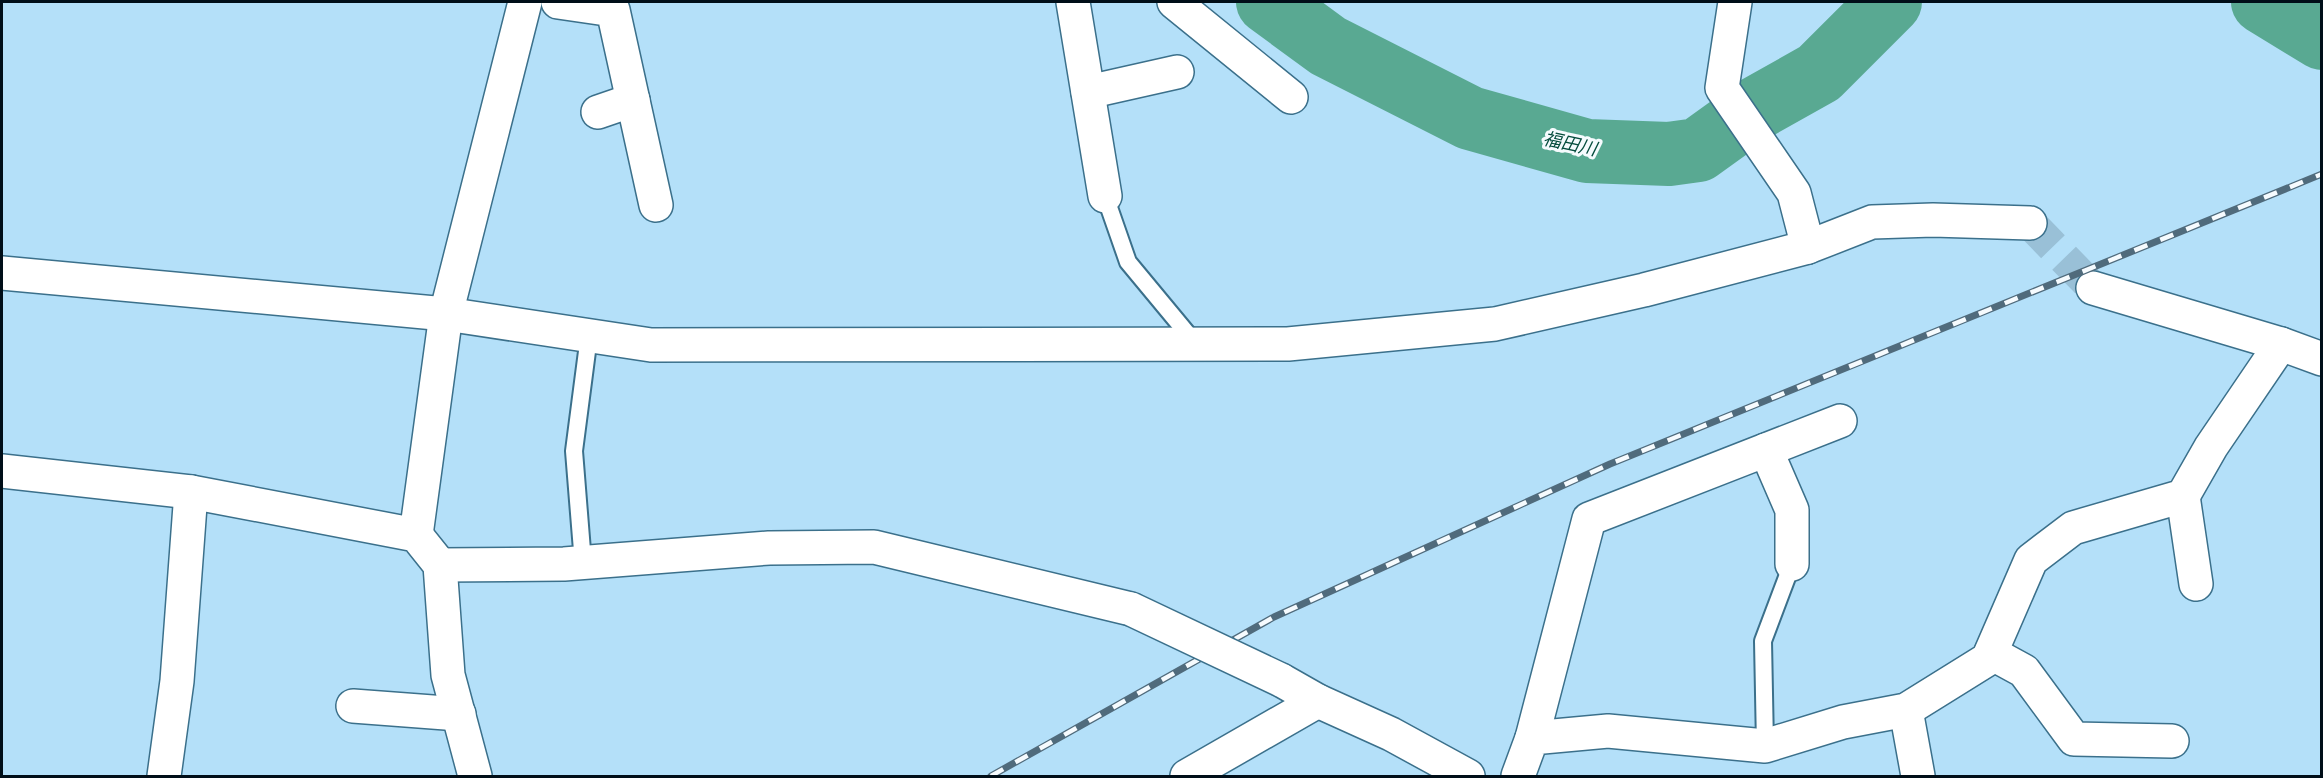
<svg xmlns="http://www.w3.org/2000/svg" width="2323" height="778" font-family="'Fira Sans Condensed','Noto Sans JP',sans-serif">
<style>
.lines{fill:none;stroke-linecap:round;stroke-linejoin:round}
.river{stroke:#59a992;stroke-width:64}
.minor-tunnel{stroke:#99c0d7;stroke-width:33;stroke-dasharray:33 16;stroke-linecap:butt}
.service-casing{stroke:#3b708b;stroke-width:20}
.minor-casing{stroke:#3b708b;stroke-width:36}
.service{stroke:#fff;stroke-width:16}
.minor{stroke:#fff;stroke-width:33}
.rail-casing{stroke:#506b7c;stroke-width:7}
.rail{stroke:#f6fbfe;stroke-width:4.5;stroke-dasharray:14;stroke-linecap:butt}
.minor-bridge-casing{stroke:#3b708b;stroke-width:36;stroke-linecap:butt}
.minor-bridge{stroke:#fff;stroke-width:33}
.labels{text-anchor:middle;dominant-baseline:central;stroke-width:6;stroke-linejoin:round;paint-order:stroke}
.water-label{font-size:18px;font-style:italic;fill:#064d3e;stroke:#f6fbfe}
</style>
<rect width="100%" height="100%" fill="#b4e0f9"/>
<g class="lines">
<g class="river">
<path d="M 1268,2 L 1328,46 L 1470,118 L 1587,151 L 1669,154 L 1698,150 L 1755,109 L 1819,73 L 1890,2"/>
<path d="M 2263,2 L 2322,38"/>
</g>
<path class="minor-tunnel" d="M 2030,223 L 2093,288"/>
<defs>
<g id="service">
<path d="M 1105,196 L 1128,262 L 1196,344"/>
<path d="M 583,563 L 574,451 L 589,336"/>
<path d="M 1765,746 L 1763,641 L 1792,564"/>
</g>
<g id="minor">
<path d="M 558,2 L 613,10 L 656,205"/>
<path d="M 1073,2 L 1105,196"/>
<path d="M 1174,2 L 1291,97"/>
<path d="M 1735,2 L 1722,88 L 1794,193 L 1808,247"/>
<path d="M 1088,92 L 1177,72"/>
<path d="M 598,112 L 633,100"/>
<path d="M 2,273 L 446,314 L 651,345 L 1288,344 L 1495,324 L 1644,290 L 1808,247 L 1872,222 L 1933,220 L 2030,223"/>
<path d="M 2093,288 L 2281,344 L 2322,359"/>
<path d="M 1766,450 L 1792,510 L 1792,564"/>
<path d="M 2,471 L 191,492 L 416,535 L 440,565 L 448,675 L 475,776"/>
<path d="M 2183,496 L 2196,584"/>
<path d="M 416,535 L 446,314 L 525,2"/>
<path d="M 440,565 L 564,564 L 769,548 L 874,547 L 1131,609"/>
<path d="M 1991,653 L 2024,671 L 2074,739 L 2172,741"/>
<path d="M 1281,680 L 1318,701 L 1391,734 L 1468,776"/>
<path d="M 353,706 L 459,714"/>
<path d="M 1906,710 L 1918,776"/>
<path d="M 1532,738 L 1589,519 L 1840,421"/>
<path d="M 164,776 L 177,681 L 191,492"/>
<path d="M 1187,776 L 1318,701"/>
<path d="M 1518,776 L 1532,738 L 1608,731 L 1765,746 L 1843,722 L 1906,710 L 1988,659 L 2031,560 L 2073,528 L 2183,496 L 2211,447 L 2281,344"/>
</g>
</defs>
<use href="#service" class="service-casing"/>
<use href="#minor" class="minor-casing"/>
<use href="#service" class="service"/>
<use href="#minor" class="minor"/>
<defs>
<path id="rail" d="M 991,776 L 1274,617 L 1610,464 L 2322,174"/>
</defs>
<use href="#rail" class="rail-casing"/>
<use href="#rail" class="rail"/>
<defs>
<path id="minor-bridge" d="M 1131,609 L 1281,680"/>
</defs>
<use href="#minor-bridge" class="minor-bridge-casing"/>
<use href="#minor-bridge" class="minor-bridge"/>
</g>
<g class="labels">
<g class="water-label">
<text transform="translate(1570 144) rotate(12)">福田川</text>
</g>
</g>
<rect width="2323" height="778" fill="none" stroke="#000e18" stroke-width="6"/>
</svg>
